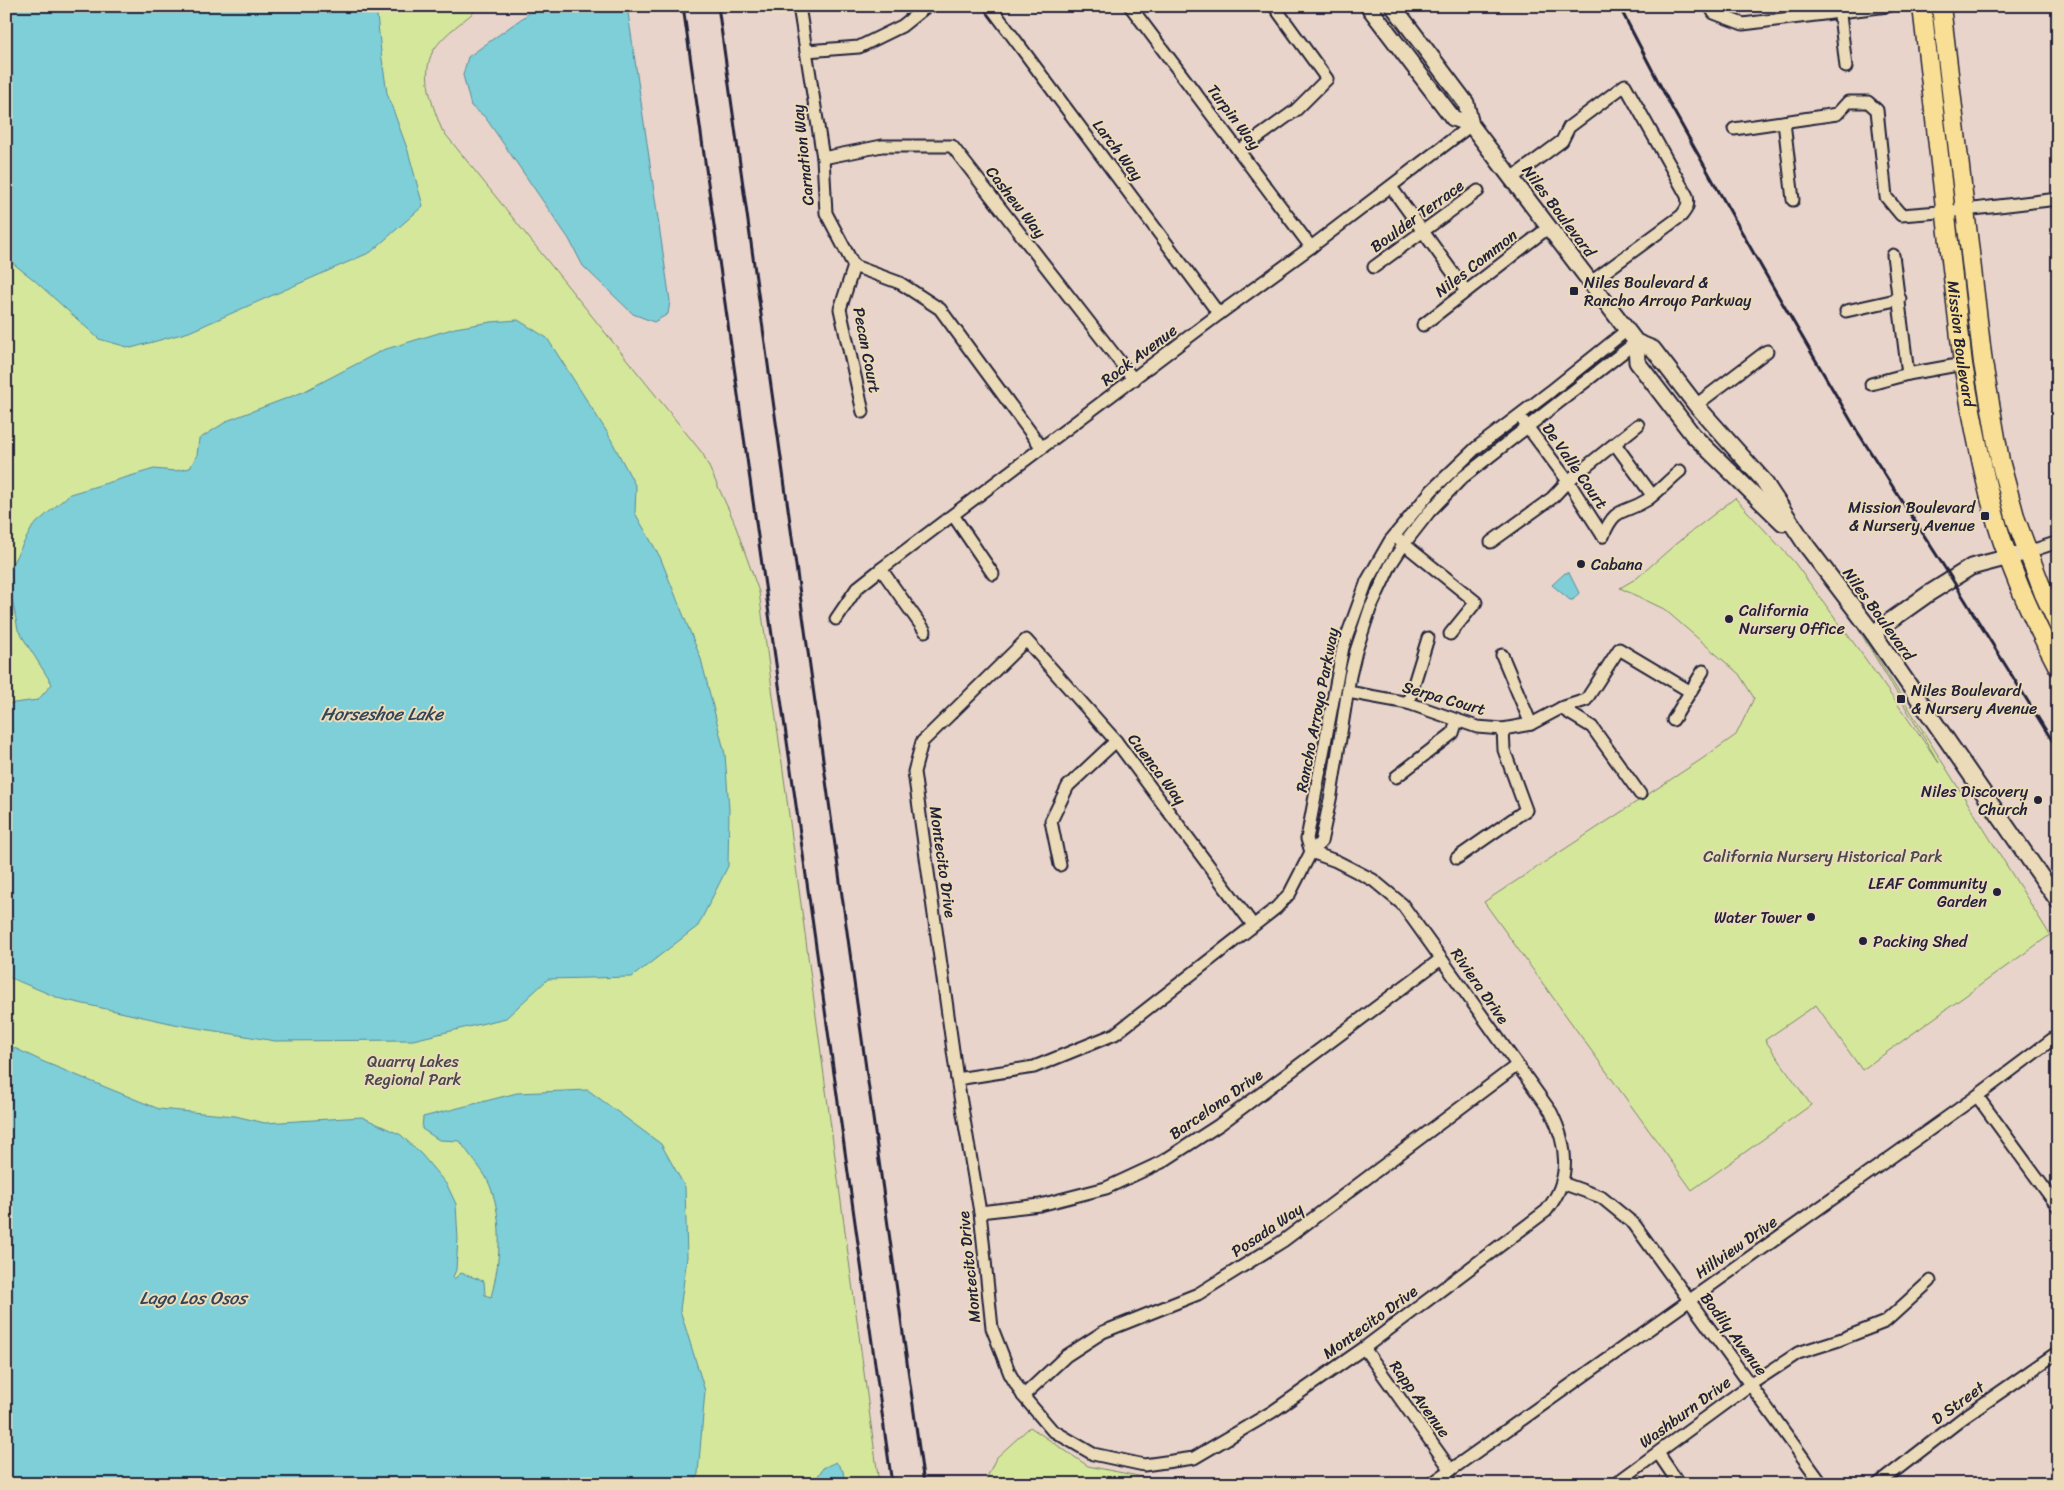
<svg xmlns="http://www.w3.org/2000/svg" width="2064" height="1490" font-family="Sriracha,sans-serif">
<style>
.green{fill:#d4e79b;stroke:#7b846b}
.water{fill:#7ecfd8;stroke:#598a99}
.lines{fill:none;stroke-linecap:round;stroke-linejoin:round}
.street-casing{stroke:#22223b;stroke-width:15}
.secondary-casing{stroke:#22223b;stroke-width:19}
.primary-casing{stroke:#22223b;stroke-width:21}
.street{stroke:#ecdbb8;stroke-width:11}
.secondary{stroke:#ecdbb8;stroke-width:15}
.primary{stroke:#f9df96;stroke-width:18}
.rail{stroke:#22223b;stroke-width:3}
.poi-dot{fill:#22223b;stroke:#ecdbb8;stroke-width:2}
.labels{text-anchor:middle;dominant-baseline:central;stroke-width:4;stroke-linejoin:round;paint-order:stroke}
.street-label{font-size:16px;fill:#22223b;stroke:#ecdbb8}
.poi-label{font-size:16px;fill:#22223b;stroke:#ecdbb8;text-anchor:start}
.park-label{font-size:16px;fill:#46494e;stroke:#ecdbb8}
.water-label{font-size:18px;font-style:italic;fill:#34455a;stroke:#ecdbb8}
</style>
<rect width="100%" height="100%" fill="#e8d4ca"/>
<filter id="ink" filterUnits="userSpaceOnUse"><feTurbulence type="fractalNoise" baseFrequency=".02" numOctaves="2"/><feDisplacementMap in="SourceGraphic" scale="10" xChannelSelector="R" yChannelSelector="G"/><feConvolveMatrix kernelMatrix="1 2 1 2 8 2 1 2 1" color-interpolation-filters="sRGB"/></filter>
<g filter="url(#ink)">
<g class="green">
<path d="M 6,6 L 481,6 C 466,20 444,33 433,51 C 420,75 433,107 442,130 L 703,454 L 733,519 L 759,592 L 879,1484 L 6,1484 Z"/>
<path d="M 1735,498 L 1794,562 L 1864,657 L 1939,763 L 1822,569 L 2050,935 L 1862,1070 L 1816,1005 L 1765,1040 L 1811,1105 L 1692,1190 L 1484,902 L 1702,759 L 1736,735 L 1754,698 L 1739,674 L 1664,609 L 1620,588 L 1637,578 L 1678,542 Z"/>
<path d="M 1030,1427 L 1088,1466 L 1148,1478 L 1148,1484 L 984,1484 L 996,1458 Z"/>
</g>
<g class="water">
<path d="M 6,6 L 376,6 L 381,52 L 387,93 L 408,151 L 423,206 L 371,252 L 189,332 L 131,348 L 99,339 L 33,279 L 6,258 Z"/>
<path d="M 539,6 L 627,6 L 670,301 L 668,314 L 654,322 L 633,314 L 583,266 L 569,239 L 485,117 L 471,106 L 463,75 L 468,57 Z"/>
<path d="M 518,320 L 547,338 L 607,432 L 636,487 L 635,513 L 660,557 L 701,659 L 725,754 L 729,809 L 728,866 L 698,926 L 632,977 L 548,979 L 506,1018 L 413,1040 L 275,1041 L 179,1025 L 61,999 L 6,976 L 6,704 L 38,700 L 52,684 L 18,630 L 7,573 L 33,526 L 70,494 L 154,469 L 175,471 L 190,468 L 197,455 L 199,439 L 229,420 L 303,392 L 383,350 L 455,328 L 491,322 Z"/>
<path d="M 1565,573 L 1569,573 L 1579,593 L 1573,600 L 1570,600 L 1552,585 Z"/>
<path d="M 6,1044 L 44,1062 L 159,1109 L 235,1116 L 265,1123 L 362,1117 L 401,1135 L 422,1155 L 447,1185 L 456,1204 L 458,1239 L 456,1270 L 453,1277 L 454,1279 L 461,1273 L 484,1281 L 485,1295 L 491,1297 C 501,1260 504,1214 487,1179 C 480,1166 468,1154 460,1141 L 439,1140 L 422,1129 L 423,1117 L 517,1093 L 588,1090 L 661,1144 L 685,1187 L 687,1257 L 680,1310 L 705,1391 L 698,1474 L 694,1484 L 6,1484 Z"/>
<path d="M 836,1462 L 843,1471 L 845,1484 L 813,1484 L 823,1468 Z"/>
</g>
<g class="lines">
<defs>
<g id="street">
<path d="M 799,6 L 823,158 L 826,213 L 854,266 L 900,283 L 940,309 L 1042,448"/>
<path d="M 990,6 L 1219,314"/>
<path d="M 1130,6 L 1311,247"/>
<path d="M 1710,6 L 1714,13 L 1743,24 L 1888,6"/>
<path d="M 1839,6 L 1846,67"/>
<path d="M 806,51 L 859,47 L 902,26 L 927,6"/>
<path d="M 1784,122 L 1793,200"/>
<path d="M 1734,129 L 1837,114 L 1848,102 L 1868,102 L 1877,110 L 1886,197 L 1901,215 L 1965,210 L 2058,199"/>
<path d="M 1239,151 L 1296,110 L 1327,79 L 1274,6"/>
<path d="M 823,158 L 882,146 L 952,146 L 1134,380"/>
<path d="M 1512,178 L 1562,141 L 1569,127 L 1625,85 L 1687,196 C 1689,205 1687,209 1681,216 L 1591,282"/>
<path d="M 1391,187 L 1466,291"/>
<path d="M 1893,255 L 1908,374"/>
<path d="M 854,266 L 840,309 L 863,412"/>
<path d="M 1374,267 L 1478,191"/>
<path d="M 1846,311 L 1900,299"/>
<path d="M 1423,325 L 1549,227"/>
<path d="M 1871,384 L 1908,374 L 1963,364"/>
<path d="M 1696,405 L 1767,351"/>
<path d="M 1523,421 L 1568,481 L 1603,536"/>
<path d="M 1615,444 L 1652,495"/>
<path d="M 953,515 L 993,574"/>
<path d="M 1603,536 C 1616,505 1623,515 1647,500 C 1658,492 1669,480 1680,471"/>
<path d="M 1399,540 L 1476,602 L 1450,634"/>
<path d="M 1491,542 L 1552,498 L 1568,481 L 1638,425"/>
<path d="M 2028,552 L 2058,542"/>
<path d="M 881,569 L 925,631"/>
<path d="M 836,619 L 857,588 L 881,569 L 1219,314 L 1311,247 L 1471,125"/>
<path d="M 1502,655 L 1531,724"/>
<path d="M 1348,692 L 1408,703 L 1477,727 L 1503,729 L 1531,724 L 1561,708 L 1586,700 L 1619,649 L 1691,692"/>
<path d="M 1408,703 L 1428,638"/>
<path d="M 1561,708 L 1592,727 L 1640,794"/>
<path d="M 1673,720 L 1703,671"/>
<path d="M 1396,777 L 1453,733 L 1457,721"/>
<path d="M 1311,852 L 1307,839 L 1343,647 L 1367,581 L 1390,541 L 1432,490 L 1476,448 L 1551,391 L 1627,330"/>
<path d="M 1457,858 L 1526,810 L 1504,750 L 1503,729"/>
<path d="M 1060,865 L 1051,821 L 1068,786 L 1116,741"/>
<path d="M 1253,925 L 1116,741 L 1026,640 L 922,742 L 914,772 L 957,1079 L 980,1212 L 992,1328 L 1010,1374 L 1023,1396 L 1052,1430 L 1093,1454 L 1144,1465 L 1194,1458 L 1272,1412 L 1364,1348 L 1546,1211 C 1572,1180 1568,1146 1551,1112 L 1402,904 L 1373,880 L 1336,861 L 1311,852"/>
<path d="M 957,1079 L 1034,1067 L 1115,1034 L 1276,908 L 1290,893 L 1311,852 L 1321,842 L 1331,795 L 1350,676 L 1356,651 L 1370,609 L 1391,564 L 1404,544 L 1429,512 L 1462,478 L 1636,342"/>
<path d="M 1977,1096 L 2058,1207"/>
<path d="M 1562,1183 L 1601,1197 L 1634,1224 L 1822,1484"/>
<path d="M 980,1212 L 1040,1205 L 1106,1188 L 1162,1162 L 1219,1125 L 1441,959"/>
<path d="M 1364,1348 L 1451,1470"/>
<path d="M 1023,1396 L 1066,1356 L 1103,1332 L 1198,1294 L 1283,1241 L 1516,1066"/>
<path d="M 1658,1453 L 1679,1484"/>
<path d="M 1431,1484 L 1977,1096 L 2058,1035"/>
<path d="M 1615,1484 L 1751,1384 L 1798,1353 L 1839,1340 L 1885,1322 L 1930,1281"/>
<path d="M 1878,1484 L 1963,1418 L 2058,1352"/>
</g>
<g id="secondary">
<path d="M 1368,6 L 1453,118 L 1471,125"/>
<path d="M 1393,6 L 1466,103 L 1471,125 L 1636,342 L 1653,349 L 1696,405 L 1763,480 L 1806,545 L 1873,633 L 2058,901"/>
<path d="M 1636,342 L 1637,362 L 1693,435 L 1783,523"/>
<path d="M 1873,633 L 1928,594 L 1971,567 L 2028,552"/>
</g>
<g id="primary">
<path id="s1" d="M 1922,6 L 1963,364 C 1972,418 1982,472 1997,524 C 2012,574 2034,622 2058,667"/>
<path d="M 1941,6 L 1983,363 L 2000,461 L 2016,520 L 2044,594 L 2058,624"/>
</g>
</defs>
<use href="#street" class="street-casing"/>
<use href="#secondary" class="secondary-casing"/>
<use href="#primary" class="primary-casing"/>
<use href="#street" class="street"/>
<use href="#secondary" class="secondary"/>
<use href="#primary" class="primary"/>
<g class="rail">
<path d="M 683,6 L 892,1484"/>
<path d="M 718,6 L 924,1484"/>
<path d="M 1619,6 L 1672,108 L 1762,268 L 1857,431 L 1952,579 L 2058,750"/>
</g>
</g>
</g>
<g class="poi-dot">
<rect x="1569" y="286" width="10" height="10" rx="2.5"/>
<rect x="1980" y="511" width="10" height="10" rx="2.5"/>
<circle cx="1581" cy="564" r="5"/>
<circle cx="1729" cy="619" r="5"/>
<rect x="1896" y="694" width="10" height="10" rx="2.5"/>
<circle cx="2038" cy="800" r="5"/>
<circle cx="1997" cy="892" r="5"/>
<circle cx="1811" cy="917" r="5"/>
<circle cx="1863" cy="941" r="5"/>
</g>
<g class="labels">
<g class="street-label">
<text transform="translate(1234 117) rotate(53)">Turpin Way</text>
<text transform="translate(1118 150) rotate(53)">Larch Way</text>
<text transform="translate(803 155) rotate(-96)">Carnation Way</text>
<text transform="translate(1016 202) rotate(52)">Cashew Way</text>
<text transform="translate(1559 211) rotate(53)">Niles Boulevard</text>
<text transform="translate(1417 216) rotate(-36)">Boulder Terrace</text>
<text transform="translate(1476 263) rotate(-38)">Niles Common</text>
<text stroke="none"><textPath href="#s1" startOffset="340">Mission Boulevard</textPath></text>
<text transform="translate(867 350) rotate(79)">Pecan Court</text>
<text transform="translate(1139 355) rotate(-37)">Rock Avenue</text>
<text transform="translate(1575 466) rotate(55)">De Valle Court</text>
<text transform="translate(1879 614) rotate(54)">Niles Boulevard</text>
<text transform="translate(1444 698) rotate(16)">Serpa Court</text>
<text transform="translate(1317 710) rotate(-79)">Rancho Arroyo Parkway</text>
<text transform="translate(1157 769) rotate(53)">Cuenca Way</text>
<text transform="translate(943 862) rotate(82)">Montecito Drive</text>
<text transform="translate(1480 986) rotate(55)">Riviera Drive</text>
<text transform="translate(1216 1104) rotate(-35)">Barcelona Drive</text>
<text transform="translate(1267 1230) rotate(-34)">Posada Way</text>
<text transform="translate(1736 1247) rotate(-35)">Hillview Drive</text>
<text transform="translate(969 1267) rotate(-96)">Montecito Drive</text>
<text transform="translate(1370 1322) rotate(-36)">Montecito Drive</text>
<text transform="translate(1734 1334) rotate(53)">Bodily Avenue</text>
<text transform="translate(1420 1399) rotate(54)">Rapp Avenue</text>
<text transform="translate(1958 1403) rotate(-36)">D Street</text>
<text transform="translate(1685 1412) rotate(-36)">Washburn Drive</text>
</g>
<g class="poi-label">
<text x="1584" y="282">Niles Boulevard &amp;<tspan x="1584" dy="18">Rancho Arroyo Parkway</tspan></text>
<text x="1975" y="507" text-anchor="end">Mission Boulevard<tspan x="1975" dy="18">&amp; Nursery Avenue</tspan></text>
<text x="1591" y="564">Cabana</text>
<text x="1739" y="610">California<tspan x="1739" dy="18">Nursery Office</tspan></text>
<text x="1911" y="690">Niles Boulevard<tspan x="1911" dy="18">&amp; Nursery Avenue</tspan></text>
<text x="2028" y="791" text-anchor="end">Niles Discovery<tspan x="2028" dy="18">Church</tspan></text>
<text x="1987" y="883" text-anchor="end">LEAF Community<tspan x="1987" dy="18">Garden</tspan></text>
<text x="1801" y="917" text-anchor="end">Water Tower</text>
<text x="1873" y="941">Packing Shed</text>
</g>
<g class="park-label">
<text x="1823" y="856">California Nursery Historical Park</text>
<text x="413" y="1061">Quarry Lakes<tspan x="413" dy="18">Regional Park</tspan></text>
</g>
<g class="water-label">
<text x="382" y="714">Horseshoe Lake</text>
<text x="193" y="1298">Lago Los Osos</text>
</g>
</g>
<rect width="2064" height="1490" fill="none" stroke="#ecdbb8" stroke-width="25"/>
<rect x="12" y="12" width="2039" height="1465" fill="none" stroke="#22223b" stroke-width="2" filter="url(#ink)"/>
</svg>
